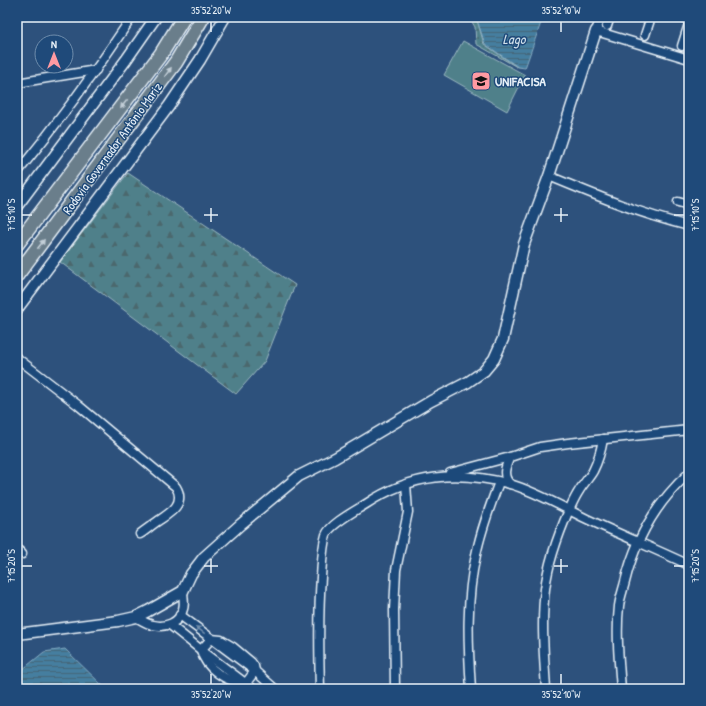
<svg xmlns="http://www.w3.org/2000/svg" width="706" height="706" font-family="'Patrick Hand',sans-serif">
<style>
.grass{fill:url(#grass-dots);stroke:#9cb8c1}
.forest{fill:url(#forest-firs);stroke:#9cb8c1}
.garden{fill:#4f808a;stroke:#9cb8c1}
.water{fill:url(#water-rules);stroke:#86acc3}
.lines{fill:none;stroke-linecap:round;stroke-linejoin:round}
.minor-casing{stroke:#e8f1f8;stroke-width:11}
.tertiary-casing{stroke:#e8f1f8;stroke-width:13}
.trunk-casing{stroke:#e8f1f8;stroke-width:16}
.minor{stroke:#1f4a7a;stroke-width:8}
.tertiary{stroke:#1f4a7a;stroke-width:10}
.trunk{stroke:#6b7e8b;stroke-width:13}
.oneway{fill:#c2ced7}
.oneway2{fill:#6f8dac}
.ticks{fill:none;stroke:#e8f1f8;stroke-width:1.5}
.labels{text-anchor:middle;dominant-baseline:central;stroke-width:3;stroke-linejoin:round;paint-order:stroke}
.poi-label{font-size:13px;font-weight:bold;fill:#e8f1f8;stroke:#1f4a7a;text-anchor:start}
.street-label{font-size:13px;fill:#e8f1f8;stroke:#1f4a7a}
.water-label{font-size:14px;font-style:italic;fill:#d0e0eb;stroke:#1f4a7a}
.neatline{fill:none;stroke:#e8f1f8;stroke-width:1.5}
.ticks-label{font-size:10px;text-anchor:middle;fill:#e8f1f8}
</style>
<defs>
<pattern id="grass-dots" width="8" height="8" patternUnits="userSpaceOnUse"><rect width="8" height="8" fill="#4f808a"/><path d="M2 2h.1M6 6h.1" fill="none" stroke="#4b676d" stroke-width="1.8" stroke-linecap="round"/></pattern>
<pattern id="forest-firs" width="22" height="20" patternUnits="userSpaceOnUse"><rect width="22" height="20" fill="#4f808a"/><path d="M5 1l3.5 6h-7zM16 11l3.5 6h-7z" fill="#4b676d"/></pattern>
<pattern id="water-rules" width="6" height="5" patternUnits="userSpaceOnUse"><rect width="6" height="5" fill="#457e9f"/><path d="M0 2.5h6" fill="none" stroke="#456679"/></pattern>
</defs>
<rect width="100%" height="100%" fill="#2d517c"/>
<filter id="ink" filterUnits="userSpaceOnUse"><feTurbulence type="fractalNoise" baseFrequency=".025" numOctaves="2"/><feDisplacementMap in="SourceGraphic" scale="8" xChannelSelector="R" yChannelSelector="G"/><feConvolveMatrix kernelMatrix="1 2 1 2 8 2 1 2 1" color-interpolation-filters="sRGB"/></filter>
<g filter="url(#ink)">
<path class="grass" d="M 469,17 L 475,17 L 477,20 L 484,44 L 517,67 L 476,44 L 475,27 Z"/>
<path class="forest" d="M 128,173 L 295,285 L 265,361 L 236,394 L 60,262 Z"/>
<path class="garden" d="M 463,41 L 525,75 L 507,111 L 444,75 Z"/>
<g class="water">
<path d="M 476,17 L 543,17 L 525,68 L 518,67 L 485,44 Z"/>
<path d="M 65,649 L 106,689 L 17,689 L 17,674 L 44,652 Z"/>
</g>
<g class="lines">
<defs>
<g id="minor">
<path d="M 601,17 L 596,31 L 689,59"/>
<path d="M 682,17 L 689,19"/>
<path d="M 607,26 L 610,17"/>
<path d="M 645,35 L 651,17"/>
<path d="M 682,46 L 689,24"/>
<path d="M 17,83 L 96,70"/>
<path d="M 17,173 C 58,123 96,71 132,17"/>
<path d="M 549,176 C 595,195 640,214 689,226"/>
<path d="M 678,202 L 689,205"/>
<path d="M 17,358 L 78,405 L 176,487 C 186,504 170,513 158,521 C 152,525 146,530 140,534"/>
<path d="M 510,457 C 505,467 502,476 510,484"/>
<path d="M 450,473 L 510,457 L 540,447 L 568,443 L 689,430"/>
<path d="M 17,549 L 22,554"/>
<path d="M 180,615 L 255,671 L 275,689"/>
<path d="M 136,617 C 141,620 147,624 153,625 C 165,628 180,623 183,609 C 185,603 183,597 183,591"/>
<path d="M 170,625 L 201,650 L 253,689"/>
<path d="M 211,639 L 221,640 L 233,647 L 251,662 L 254,666 L 255,671 L 246,683 C 228,684 205,668 201,650 Z"/>
<path d="M 320,689 C 319,652 318,615 321,577 C 322,564 322,548 326,535 C 330,524 355,511 366,504 C 411,474 458,470 510,484 C 537,492 562,507 587,519 C 621,535 655,549 689,565"/>
<path d="M 395,689 L 394,610 L 396,570 L 408,512 L 406,484"/>
<path d="M 471,689 C 468,644 466,599 476,555 C 481,530 490,506 499,482"/>
<path d="M 546,689 C 544,656 541,622 545,589 C 548,564 559,533 569,510 C 572,504 575,497 579,491 C 583,484 589,478 593,471 C 598,461 601,451 603,439"/>
<path d="M 621,689 C 619,662 616,633 619,606 C 620,598 623,590 625,582 C 635,540 656,503 689,473"/>
</g>
<g id="tertiary">
<path d="M 17,206 L 126,60 L 156,17"/>
<path d="M 17,309 L 169,106 L 200,60 L 225,17"/>
<path d="M 17,634 L 118,621 L 136,617 L 148,611 L 183,591 L 191,574 L 204,557 L 241,524 L 299,476 L 335,458 L 431,401 L 468,382 L 484,371 L 494,359 L 503,339 L 524,244 L 549,176 L 596,31"/>
</g>
<g id="trunk">
<path d="M 17,244 L 161,54 L 184,17"/>
<path d="M 17,275 L 176,62 L 203,17"/>
</g>
</defs>
<use href="#minor" class="minor-casing"/>
<use href="#tertiary" class="tertiary-casing"/>
<use href="#trunk" class="trunk-casing"/>
<use href="#minor" class="minor"/>
<use href="#tertiary" class="tertiary"/>
<use href="#trunk" class="trunk"/>
</g>
<defs><path id="oneway-solid" d="M-6-.8H1V-3.2L6.5 0L1 3.2V.8H-6Z"/></defs>
<g class="oneway">
<use href="#oneway-solid" transform="translate(168 72) rotate(-54)"/>
<use href="#oneway-solid" transform="translate(124 104) rotate(127)"/>
<use href="#oneway-solid" transform="translate(41 244) rotate(-53)"/>
</g>
<use class="oneway2" href="#oneway-solid" transform="translate(200 630) rotate(-142)"/>
</g>
<path class="ticks" d="M 211,22 L 211,32M 561,22 L 561,32M 211,208 L 211,222M 561,208 L 561,222M 22,215 L 32,215M 204,215 L 218,215M 554,215 L 568,215M 674,215 L 684,215M 211,559 L 211,573M 561,559 L 561,573M 22,566 L 32,566M 204,566 L 218,566M 554,566 L 568,566M 674,566 L 684,566M 211,674 L 211,684M 561,674 L 561,684"/>
<defs>
<symbol id="university-square" viewBox="-11 -11 22 22"><rect x="-9" y="-9" width="18" height="18" rx="4" fill="#ff9aa2" stroke="#1f4a7a"/><path d="M0-5L7-2L0 1L-7-2ZM-4 1L0 2.5L4 1V4Q0 6-4 4Z" fill="#111"/></symbol>
</defs>
<g fill-rule="evenodd">
<use href="#university-square" x="470" y="70" width="22" height="22"/>
</g>
<g class="labels">
<g class="poi-label">
<text x="495" y="81">UNIFACISA</text>
</g>
<g class="street-label">
<text transform="translate(112 148) rotate(-54)">Rodovia Governador Antônio Mariz</text>
</g>
<g class="water-label">
<text x="514" y="38">Lago</text>
</g>
</g>
<rect width="706" height="706" fill="none" stroke="#1f4a7a" stroke-width="44"/>
<g transform="translate(54 54)"><circle r="19" fill="#1f4a7a" stroke="#6f8dac"/>
<path d="M0-3L7 15L0 10L-7 15Z" fill="#ff9aa2"/>
<text y="-6" font-size="11" font-weight="bold" text-anchor="middle" fill="#e8f1f8">N</text>
</g>
<rect x="22" y="22" width="662" height="662" class="neatline"/>
<g class="ticks-label">
<text x="211" y="14">35°52'20"W</text>
<text x="561" y="14">35°52'10"W</text>
<text transform="translate(11 215) rotate(-90)" y="4">7°15'10"S</text>
<text transform="translate(695 215) rotate(-90)" y="4">7°15'10"S</text>
<text transform="translate(11 566) rotate(-90)" y="4">7°15'20"S</text>
<text transform="translate(695 566) rotate(-90)" y="4">7°15'20"S</text>
<text x="211" y="698">35°52'20"W</text>
<text x="561" y="698">35°52'10"W</text>
</g>
</svg>
